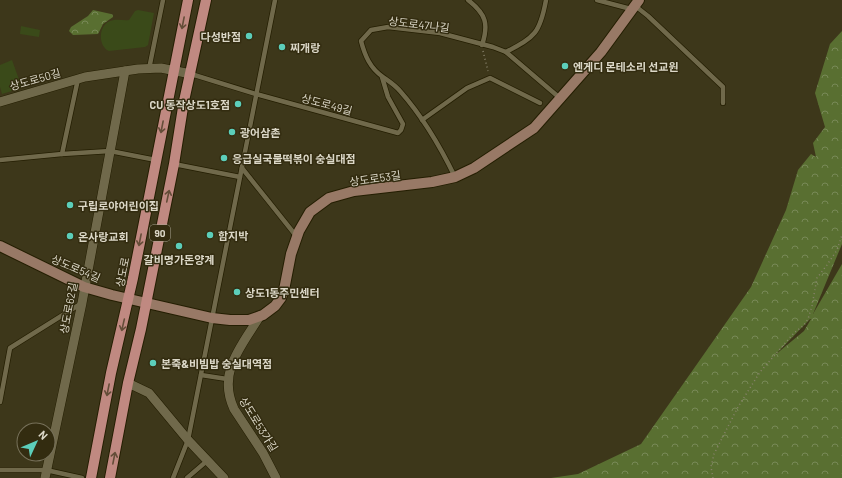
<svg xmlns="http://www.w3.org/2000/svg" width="842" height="478" font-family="Barlow,'Noto Sans KR',sans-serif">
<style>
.grass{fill:#3a4a19}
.forest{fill:url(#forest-crowns);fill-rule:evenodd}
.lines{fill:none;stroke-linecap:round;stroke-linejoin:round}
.lane-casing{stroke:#241e02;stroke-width:6}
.street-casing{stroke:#241e02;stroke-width:10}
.secondary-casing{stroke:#241e02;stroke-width:12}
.primary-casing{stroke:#241e02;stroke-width:12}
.path{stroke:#88836c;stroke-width:1.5;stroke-dasharray:1 3;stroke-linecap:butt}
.lane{stroke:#70694b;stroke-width:4.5}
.street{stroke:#70694b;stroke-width:9}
.secondary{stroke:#987966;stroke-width:10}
.primary{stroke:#c08981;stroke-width:10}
.oneway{stroke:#644d38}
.poi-dot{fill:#5cceba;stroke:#332c10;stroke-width:1.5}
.labels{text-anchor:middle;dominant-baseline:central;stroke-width:3;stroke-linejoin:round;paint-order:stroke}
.shield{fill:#332c10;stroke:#a9a491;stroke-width:1}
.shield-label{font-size:10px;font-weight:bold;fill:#dcd8c8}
.street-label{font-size:11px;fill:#dcd8c8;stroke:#332c10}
.poi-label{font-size:11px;font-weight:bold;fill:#dcd8c8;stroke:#332c10;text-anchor:start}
</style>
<defs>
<pattern id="forest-crowns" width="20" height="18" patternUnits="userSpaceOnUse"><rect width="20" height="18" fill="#596f31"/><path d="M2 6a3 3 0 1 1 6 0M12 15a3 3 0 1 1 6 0" fill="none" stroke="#788957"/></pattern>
</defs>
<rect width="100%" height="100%" fill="#3d371a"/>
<g class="grass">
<path d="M 138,10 L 154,13 L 148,45 L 145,47 L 109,51 C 98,46 98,26 110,21 C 117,18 123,21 129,20 L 135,11 Z"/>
<path d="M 21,26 L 40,30 L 39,37 L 20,34 Z"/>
<path d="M 12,60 L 22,88 L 2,94 L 0,87 L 0,65 Z"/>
</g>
<g class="forest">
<path d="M 93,10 L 111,14 L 113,15 L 113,17 L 103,24 L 98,34 L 73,35 L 69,31 L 71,27 L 88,16 Z"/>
<path d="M 842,31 L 842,244 L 813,314 L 842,264 L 842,478 L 551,478 L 578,474 L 641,444 L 751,287 L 786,210 L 798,170 L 811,154 L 816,157 L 813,143 L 825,127 L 815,93 L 830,44 ZM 811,319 L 804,331 L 775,355 L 810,319 Z"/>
</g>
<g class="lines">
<defs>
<g id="lane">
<path d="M 468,0 C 486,14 489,24 482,45"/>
<path d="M 597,0 L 631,9"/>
<path d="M 634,5 L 648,16 L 723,87 L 723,103"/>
<path d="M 506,52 C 535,37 540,33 546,0"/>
<path d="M 149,69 L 163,0"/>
<path d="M 191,74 L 256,94 L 398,133 L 401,130 L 403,124 L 388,97 L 382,77"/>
<path d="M 422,120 L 467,88 L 490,78 L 540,103"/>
<path d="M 62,154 L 78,79"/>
<path d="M 0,160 L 62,154 L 110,151 L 156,160"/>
<path d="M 174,164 L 240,177"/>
<path d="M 242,168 L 297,237"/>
<path d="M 455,177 C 440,146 423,117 400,91 C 395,85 390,82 383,77 C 370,68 365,56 361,41 L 371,30 L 388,27 L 440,33 L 493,47 L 506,52 L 561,99"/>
<path d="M 201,375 L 227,379"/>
<path d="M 0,402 L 10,348 L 82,303"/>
<path d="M 0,470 L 46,470 L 82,478"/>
<path d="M 173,478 L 188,440 L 275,0"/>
<path d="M 187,478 L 208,460"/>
</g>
<g id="street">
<path d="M 0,102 L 85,77 L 138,69 L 161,68 L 191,74"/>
<path d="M 260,316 C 241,347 217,372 234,409 L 263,453 L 276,478"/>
<path d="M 128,383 L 149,393 L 188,440 L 224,478"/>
<path d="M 45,478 L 82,303 L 125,71"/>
</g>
<path id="secondary" d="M 0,246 L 84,287 L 112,295 L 212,318 L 230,320 L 249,320 L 263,315 L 275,306 L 281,298 L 284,290 L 291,254 L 299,231 L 310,212 L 329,198 L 354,191 L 432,182 L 455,177 L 474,168 L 534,128 L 601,52 L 639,0"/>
<g id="primary">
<path d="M 91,478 L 111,373 L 133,278 L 188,0"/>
<path d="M 110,478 L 128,383 L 141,329 L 174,164 L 184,101 L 206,0"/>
</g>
</defs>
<use href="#lane" class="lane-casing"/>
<use href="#street" class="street-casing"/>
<use href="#secondary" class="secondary-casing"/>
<use href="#primary" class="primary-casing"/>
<g class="path">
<path d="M 483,51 L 488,71"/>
<path d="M 713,478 L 711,467 L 714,454 L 738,407 L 760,372 L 794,333 L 804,325 L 808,319 L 812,306 L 817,278 L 827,265 L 837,250 L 842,235"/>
</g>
<use href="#lane" class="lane"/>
<use href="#street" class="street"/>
<use href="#secondary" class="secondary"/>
<use href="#primary" class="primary"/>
</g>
<defs><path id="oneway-shaft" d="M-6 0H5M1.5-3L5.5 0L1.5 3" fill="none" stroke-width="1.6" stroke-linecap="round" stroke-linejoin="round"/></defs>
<g class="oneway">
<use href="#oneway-shaft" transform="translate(183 23) rotate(101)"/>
<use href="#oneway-shaft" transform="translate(162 127) rotate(101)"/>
<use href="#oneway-shaft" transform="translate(168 196) rotate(-78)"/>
<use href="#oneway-shaft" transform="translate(140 240) rotate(101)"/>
<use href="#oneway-shaft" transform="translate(123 325) rotate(103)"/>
<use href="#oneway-shaft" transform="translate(108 390) rotate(101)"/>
<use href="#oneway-shaft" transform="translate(114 458) rotate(-79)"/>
</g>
<g class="poi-dot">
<circle cx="249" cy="36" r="4"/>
<circle cx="282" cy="47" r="4"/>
<circle cx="565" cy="66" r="4"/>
<circle cx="238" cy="104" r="4"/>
<circle cx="232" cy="132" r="4"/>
<circle cx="224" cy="158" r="4"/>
<circle cx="70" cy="205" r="4"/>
<circle cx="210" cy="235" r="4"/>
<circle cx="70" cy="236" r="4"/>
<circle cx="179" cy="246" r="4"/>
<circle cx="237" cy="292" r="4"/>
<circle cx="153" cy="363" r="4"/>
</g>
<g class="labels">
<rect class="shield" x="150" y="225" width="20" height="16" rx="3"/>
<g class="shield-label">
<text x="160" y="233">90</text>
</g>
<g class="street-label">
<text transform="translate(419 24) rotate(7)">상도로47나길</text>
<text transform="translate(35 79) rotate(-16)">상도로50길</text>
<text transform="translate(327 104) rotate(15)">상도로49길</text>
<text transform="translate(375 178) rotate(-8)">상도로53길</text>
<text transform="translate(76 268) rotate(23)">상도로54길</text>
<text transform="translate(122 272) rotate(-79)">상도로</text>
<text transform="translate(68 308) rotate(-79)">상도로62길</text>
<text transform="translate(259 424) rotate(58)">상도로53가길</text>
</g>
<g class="poi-label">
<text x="241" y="36" text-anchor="end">다성반점</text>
<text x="290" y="47">찌개랑</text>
<text x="573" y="66">엔게디 몬테소리 선교원</text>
<text x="230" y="104" text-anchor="end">CU 동작상도1호점</text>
<text x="240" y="132">광어삼촌</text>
<text x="232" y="158">응급실국물떡볶이 숭실대점</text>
<text x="78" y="205">구립로야어린이집</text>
<text x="218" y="235">함지박</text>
<text x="78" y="236">온사랑교회</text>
<text x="179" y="259" text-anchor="middle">갈비명가돈양계</text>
<text x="245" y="292">상도1동주민센터</text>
<text x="161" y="363">본죽&amp;비빔밥 숭실대역점</text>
</g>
</g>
<g transform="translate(36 442) rotate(46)"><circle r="19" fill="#332c10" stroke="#77715a"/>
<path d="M0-3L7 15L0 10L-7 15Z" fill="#5cceba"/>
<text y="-6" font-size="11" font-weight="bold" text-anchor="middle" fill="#dcd8c8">N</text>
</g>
</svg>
